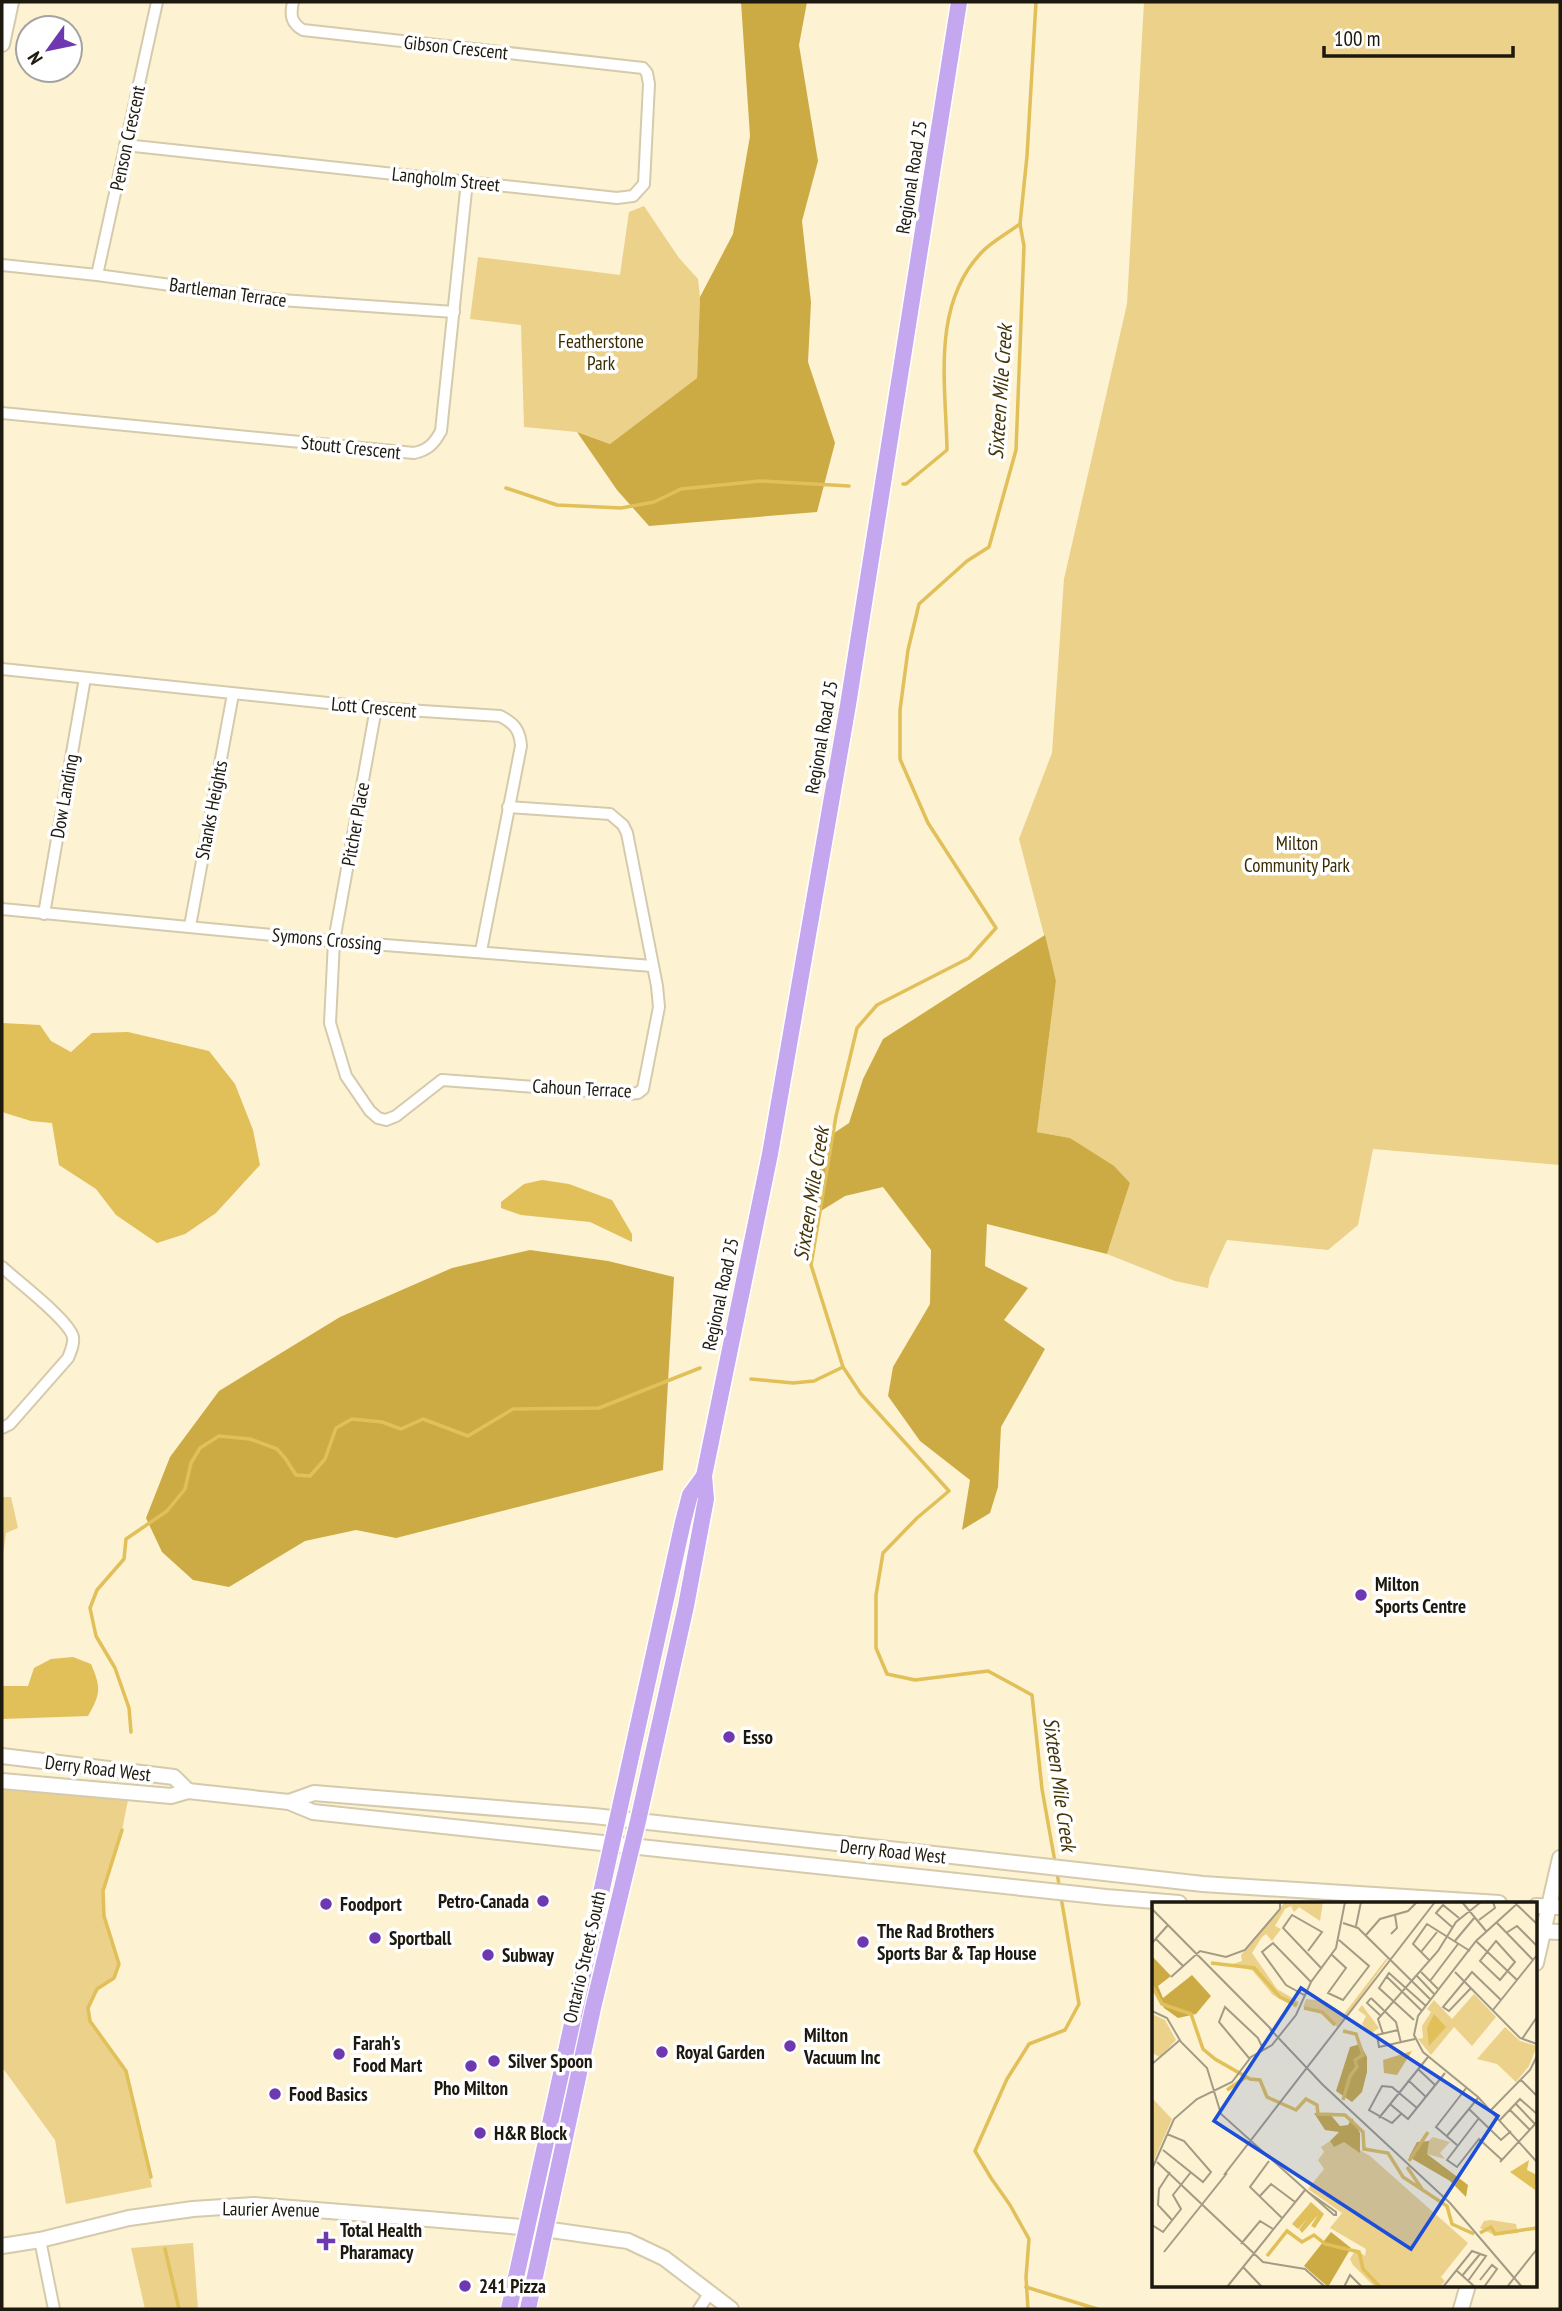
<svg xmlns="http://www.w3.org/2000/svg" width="1562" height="2311" font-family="'PT Sans Narrow',sans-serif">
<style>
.green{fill:#ebd189}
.forest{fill:#cdab44}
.water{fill:#e1bf59}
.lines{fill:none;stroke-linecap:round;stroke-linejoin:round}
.stream{stroke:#e1bf59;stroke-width:3.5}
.street-casing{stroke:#d5caab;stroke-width:14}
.secondary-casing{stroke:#d5caab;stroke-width:18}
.primary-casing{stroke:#fff;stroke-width:19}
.street{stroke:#fff;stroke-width:10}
.secondary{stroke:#fff;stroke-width:14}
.primary{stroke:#c4a7ef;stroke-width:16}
.poi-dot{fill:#6e39b0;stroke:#fff;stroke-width:2.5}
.labels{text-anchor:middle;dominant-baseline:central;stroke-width:7;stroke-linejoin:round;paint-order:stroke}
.street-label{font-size:19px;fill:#1d190e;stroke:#fff}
.park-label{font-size:19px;fill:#3a2c00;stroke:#fff}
.poi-label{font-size:19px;font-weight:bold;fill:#1d190e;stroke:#fff;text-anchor:start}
.water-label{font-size:21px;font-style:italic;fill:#433508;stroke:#fff}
.inset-river{fill:none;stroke:#e1bf59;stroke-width:3.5}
.inset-road{fill:none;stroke:#a39b84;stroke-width:2}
.view{fill:#1d4ed8;fill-opacity:0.15;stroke:#1d4ed8;stroke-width:3.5}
.inset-edge{fill:none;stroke:#1d190e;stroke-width:3.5}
</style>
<rect width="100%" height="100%" fill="#fdf2d2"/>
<g class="green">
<path d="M 1144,2 L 1560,2 L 1560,1165 L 1373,1149 L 1358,1225 L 1328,1250 L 1227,1240 L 1210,1277 L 1208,1288 L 1175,1281 L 1107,1254 L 1130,1183 L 1070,1138 L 1037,1132 L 1056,981 L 1019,839 L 1052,753 L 1064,579 L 1127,304 Z"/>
<path d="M 644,206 L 679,258 L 698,279 L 700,297 L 697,378 L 610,444 L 577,432 L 524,427 L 521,325 L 470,319 L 478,257 L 620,275 L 629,212 Z"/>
<path d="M 2,1497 L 11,1497 L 18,1528 L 6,1533 L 2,1561 Z"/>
<path d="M 2,1777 L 130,1790 L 122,1830 L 103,1891 L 104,1916 L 119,1964 L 114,1978 L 97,1990 L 88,2008 L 90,2021 L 126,2071 L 152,2187 L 66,2204 L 55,2140 L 2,2067 Z"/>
<path d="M 193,2243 L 198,2309 L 145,2309 L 131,2248 Z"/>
</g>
<g class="forest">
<path d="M 741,2 L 807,2 L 799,45 L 818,161 L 802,221 L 811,302 L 808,362 L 835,443 L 817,512 L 649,526 L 617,490 L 577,432 L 610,444 L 697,378 L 700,297 L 733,234 L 750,136 Z"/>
<path d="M 1045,935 L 1056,981 L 1037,1132 L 1070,1138 L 1114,1166 L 1130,1183 L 1107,1254 L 987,1224 L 985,1266 L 1028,1288 L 1004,1320 L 1045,1349 L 1001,1427 L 998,1487 L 990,1513 L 962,1530 L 970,1480 L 920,1441 L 888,1396 L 893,1367 L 930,1304 L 931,1250 L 883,1187 L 845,1196 L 816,1214 L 807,1192 L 819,1143 L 849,1123 L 863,1079 L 883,1039 Z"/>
<path d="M 530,1250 L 608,1261 L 674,1277 L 663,1470 L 396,1538 L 356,1530 L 305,1541 L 229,1587 L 193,1580 L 162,1552 L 146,1518 L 170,1457 L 219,1391 L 340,1317 L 452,1268 Z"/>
</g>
<g class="water">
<path d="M 2,1023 L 40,1025 L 51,1041 L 71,1052 L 92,1033 L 128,1032 L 209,1051 L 235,1084 L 253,1130 L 260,1165 L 216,1213 L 185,1234 L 157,1243 L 116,1215 L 96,1189 L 59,1165 L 52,1123 L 31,1121 L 2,1112 Z"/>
<path d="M 542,1180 L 569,1184 L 612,1200 L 632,1234 L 632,1242 L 590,1222 L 521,1215 L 501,1208 L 501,1202 L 524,1184 Z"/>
<path d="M 73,1657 L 91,1664 C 101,1687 101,1694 88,1716 L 2,1719 L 2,1686 L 28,1686 L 34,1668 L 51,1659 Z"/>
</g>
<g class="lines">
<g class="stream">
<path d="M 1036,2 L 1027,156 L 1020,224 L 1024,246 L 1016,450 L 989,547 L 967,561 L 919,604 L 908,650 L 900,710 L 900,759 L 928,823 L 996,928 L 969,958 L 877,1005 L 857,1028 L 836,1116 L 811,1265 L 843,1367 L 861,1394 L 949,1491 L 917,1518 L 883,1553 L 876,1595 L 876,1648 L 887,1674 L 915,1680 L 988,1671 L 1032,1695 L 1042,1789 L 1055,1862"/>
<path d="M 903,484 L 906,484 L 947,450 C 946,385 931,306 981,253 C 991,242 1008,233 1020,224"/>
<path d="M 506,488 L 557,505 L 621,508 L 654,502 L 681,489 L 760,481 L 849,486"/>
<path d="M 751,1379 L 793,1383 L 814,1381 L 843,1367"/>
<path d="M 131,1732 L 129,1708 L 115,1668 L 96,1636 L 90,1608 L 97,1590 L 124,1559 L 126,1539 L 167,1511 L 185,1489 L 191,1463 L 200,1448 L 219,1436 L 250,1439 L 277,1449 L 285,1458 L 296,1475 L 310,1476 L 325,1459 L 336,1428 L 352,1419 L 382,1422 L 401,1429 L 423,1419 L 468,1436 L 513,1409 L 599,1408 L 700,1368"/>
<path d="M 122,1830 L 103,1891 L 104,1916 L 119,1964 L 114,1978 L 97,1989 L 88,2008 L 90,2021 L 126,2071 L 151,2177"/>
<path d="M 1057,1873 L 1060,1890"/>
<path d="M 165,2249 L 179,2309"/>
<path d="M 1026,2287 L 1097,2309"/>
<path d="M 1028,2309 L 1026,2277 L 1029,2239 L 1010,2205 L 991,2178 L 975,2151 L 1007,2079 L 1029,2044 L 1065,2030 L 1079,2004 L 1061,1897"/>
</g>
<defs>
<g id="street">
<path d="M 125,145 L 617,198 L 633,196 L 644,184 L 649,84 L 647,73 L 643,68 L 303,30 C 291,23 290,15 293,2"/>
<path d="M 2,265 L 97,275 L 281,300 L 454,312"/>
<path d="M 97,275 L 157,2"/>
<path d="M 2,413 L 414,453 C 428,450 434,444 441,431 L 467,181"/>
<path d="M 2,669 L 376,708 L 500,716 C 514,723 520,730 521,746 L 481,951"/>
<path d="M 376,708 L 334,941 L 330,1023 L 346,1076 L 370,1111 L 378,1118 L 386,1120 L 396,1116 L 442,1080 L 629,1094 L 638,1093 L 643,1089 L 659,1007 L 657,986 L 627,833 L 623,825 L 610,814 L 508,807"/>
<path d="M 2,909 L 334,941 L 652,966"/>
<path d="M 44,914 L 85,678"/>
<path d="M 190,926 L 233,694"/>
<path d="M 2,1267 C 16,1280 69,1320 73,1337 C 74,1344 71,1351 68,1358 L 10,1424 L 2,1428"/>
<path d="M 40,2240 L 54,2309"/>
<path d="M 699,2309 L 709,2294"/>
</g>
<g id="secondary">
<path d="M 2,44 L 11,2"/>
<path d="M 2,1756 L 174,1777 L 188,1791"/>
<path d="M 2,1781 L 171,1796 L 188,1791 L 289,1802 L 313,1812 L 1106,1897 L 1179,1903"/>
<path d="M 289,1802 L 314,1793 L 594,1816 L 1203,1884 L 1499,1903"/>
<path d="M 1536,1906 L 1560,1907"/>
<path d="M 1536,1931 L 1560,1932"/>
<path d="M 1536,1963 L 1560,1858"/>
<path d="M 2,2246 L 40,2240 L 129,2218 L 193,2209 L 254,2205 L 428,2219 L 544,2229 L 628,2241 L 664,2258 L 731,2309"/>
<path d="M 1461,2309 L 1468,2285"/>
</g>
<g id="primary">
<path d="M 509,2309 L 683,1522 L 690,1495 L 704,1476"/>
<path d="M 528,2309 L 593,2008 L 638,1821 L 686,1606 L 706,1499 L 704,1476 L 770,1154 L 848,705 L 959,2"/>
</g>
</defs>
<use href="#street" class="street-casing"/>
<use href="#secondary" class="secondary-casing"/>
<use href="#primary" class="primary-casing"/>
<use href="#street" class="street"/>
<use href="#secondary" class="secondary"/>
<use href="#primary" class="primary"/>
</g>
<g class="poi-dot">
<circle cx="1361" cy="1595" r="7"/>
<circle cx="729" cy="1737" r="7"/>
<circle cx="543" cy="1901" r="7"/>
<circle cx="326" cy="1904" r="7"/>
<circle cx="375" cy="1938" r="7"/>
<circle cx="863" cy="1942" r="7"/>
<circle cx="488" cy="1955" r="7"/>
<circle cx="790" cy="2046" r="7"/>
<circle cx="662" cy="2052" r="7"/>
<circle cx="339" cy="2054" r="7"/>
<circle cx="494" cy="2061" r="7"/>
<circle cx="471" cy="2066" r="7"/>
<circle cx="275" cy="2094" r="7"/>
<circle cx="480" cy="2133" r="7"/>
<path d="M322.5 2230.5h7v7h7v7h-7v7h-7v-7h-7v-7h7z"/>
<circle cx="465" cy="2286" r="7"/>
</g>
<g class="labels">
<g class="street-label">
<text transform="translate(456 47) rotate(6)">Gibson Crescent</text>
<text transform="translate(127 138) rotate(-78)">Penson Crescent</text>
<text transform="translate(911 177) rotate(-81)">Regional Road 25</text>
<text transform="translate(446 179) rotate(6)">Langholm Street</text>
<text transform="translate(228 292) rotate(8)">Bartleman Terrace</text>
<text transform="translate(351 447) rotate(6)">Stoutt Crescent</text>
<text transform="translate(374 707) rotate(5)">Lott Crescent</text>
<text transform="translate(821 737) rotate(-80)">Regional Road 25</text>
<text transform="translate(64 796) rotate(-80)">Dow Landing</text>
<text transform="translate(211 810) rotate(-79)">Shanks Heights</text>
<text transform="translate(355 824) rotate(-80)">Pitcher Place</text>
<text transform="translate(327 939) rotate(5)">Symons Crossing</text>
<text transform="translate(582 1088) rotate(3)">Cahoun Terrace</text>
<text transform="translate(720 1294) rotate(-78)">Regional Road 25</text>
<text transform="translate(98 1768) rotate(7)">Derry Road West</text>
<text transform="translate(893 1851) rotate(6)">Derry Road West</text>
<text transform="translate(584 1957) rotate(-77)">Ontario Street South</text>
<text transform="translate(271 2209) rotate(1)">Laurier Avenue</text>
</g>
<g class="park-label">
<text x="601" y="341">Featherstone<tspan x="601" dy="22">Park</tspan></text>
<text x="1297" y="843">Milton<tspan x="1297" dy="22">Community Park</tspan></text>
</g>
<g class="poi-label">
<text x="1375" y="1584">Milton<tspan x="1375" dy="22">Sports Centre</tspan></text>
<text x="743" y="1737">Esso</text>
<text x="529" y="1901" text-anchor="end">Petro-Canada</text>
<text x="340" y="1904">Foodport</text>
<text x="877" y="1931">The Rad Brothers<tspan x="877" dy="22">Sports Bar &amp; Tap House</tspan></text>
<text x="389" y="1938">Sportball</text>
<text x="502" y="1955">Subway</text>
<text x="804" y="2035">Milton<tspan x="804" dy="22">Vacuum Inc</tspan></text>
<text x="353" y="2043">Farah's<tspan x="353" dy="22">Food Mart</tspan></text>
<text x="676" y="2052">Royal Garden</text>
<text x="508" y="2061">Silver Spoon</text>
<text x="471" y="2088" text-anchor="middle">Pho Milton</text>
<text x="289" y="2094">Food Basics</text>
<text x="494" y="2133">H&amp;R Block</text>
<text x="340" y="2230">Total Health<tspan x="340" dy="22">Pharamacy</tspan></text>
<text x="479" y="2286">241 Pizza</text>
</g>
<g class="water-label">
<text transform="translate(1000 392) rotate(-86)">Sixteen Mile Creek</text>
<text transform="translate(811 1194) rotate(-81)">Sixteen Mile Creek</text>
<text transform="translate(1060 1784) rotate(82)">Sixteen Mile Creek</text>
</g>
</g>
<g transform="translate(1152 1902)">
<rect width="385" height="385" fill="#fdf2d2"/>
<path d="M 133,0 L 171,0 L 168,19 L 147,5 L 142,10 L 139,4 L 133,7 L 123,24 L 129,27 L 120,39 L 114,32 L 110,35 L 100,51 L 125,87 L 147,100 L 144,106 L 121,93 L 100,68 L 78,63 L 90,59 L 89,53 ZM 234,57 L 236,57 L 186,126 L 170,110 L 151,105 L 154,97 L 172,99 L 192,112 ZM 322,92 L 344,115 L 320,144 L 302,125 L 279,153 L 266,137 L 271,136 L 270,124 L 279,110 L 275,107 L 282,98 L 300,117 ZM 210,103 L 227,126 L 218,132 L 210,122 L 214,114 L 206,108 ZM 0,112 L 13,118 L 24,138 L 8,155 L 0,151 ZM 353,125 L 368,139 L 385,144 L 377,164 L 364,180 L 345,162 L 325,157 ZM 0,196 L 20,217 L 0,263 ZM 281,235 L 298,240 L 288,251 L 293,257 L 275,252 L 274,241 ZM 178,239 L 183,244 L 192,239 L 218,254 L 316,341 L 289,375 L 293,379 L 288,385 L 223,385 L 201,363 L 198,357 L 204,347 L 213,354 L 214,347 L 178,326 L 190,311 L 156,287 L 172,267 L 166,258 L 172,250 L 169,245 ZM 339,318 L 364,322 L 366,331 L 342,333 L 328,326 L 332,319 Z" fill="#ebd189"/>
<path d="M 0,54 L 19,74 L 6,84 L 11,96 L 40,73 L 59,94 L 44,112 L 26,116 L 12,106 L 0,81 ZM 208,142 L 215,155 L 215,170 L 210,190 L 200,200 L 184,189 L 198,145 ZM 162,211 L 178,212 L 188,224 L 196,223 L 200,216 L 208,231 L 208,251 L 192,240 L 182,245 L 178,239 L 187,230 L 173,228 ZM 277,239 L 275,252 L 316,283 L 314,295 L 298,279 L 257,255 L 265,240 ZM 179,330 L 199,346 L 176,385 L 152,364 Z" fill="#cdab44"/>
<path d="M 282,112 L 294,125 L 277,144 L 275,126 ZM 260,149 L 245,173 L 232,171 L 231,158 ZM 377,258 L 375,268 L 385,273 L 383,288 L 358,270 ZM 159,300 L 172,312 L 163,326 L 159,324 L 166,313 L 150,331 L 147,327 L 156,316 L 146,327 L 140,322 Z" fill="#e1bf59"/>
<path class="inset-river" d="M 59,61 L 102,66 L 128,95 L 145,103M 0,84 L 10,102 L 39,112 L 51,147 L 63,157 L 98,177 L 108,178 L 115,195 L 144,208 L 154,197 L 165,203 L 166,212 L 193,213 L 211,230 L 212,247 L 236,251 L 251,275 L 295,304 L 300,322 L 322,332M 152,106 L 170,110 L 183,123M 75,188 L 94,175M 191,198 L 198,174 L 205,165 L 203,158 L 211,153 L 204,132 L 191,129M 257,259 L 276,230M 255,265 L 270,287M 328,331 L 339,325 L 343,332 L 385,326M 115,354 L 135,329 L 150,340 L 162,333 L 173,342 L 207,350 L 211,367 L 228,385"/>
<path class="inset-road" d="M 310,0 L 334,29M 362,0 L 385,22M 367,0 L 324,39 L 266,114 L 262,133 L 271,150 L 326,195 L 385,260M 0,7 L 121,129M 327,18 L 343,6 L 341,0M 191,21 L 206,26 L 279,98M 345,21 L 381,58M 204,24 L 209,0M 300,25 L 284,11 L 291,3 L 307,16M 354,31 L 365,24 L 385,44M 239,32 L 245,26 L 243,13M 214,33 L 228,17 L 256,9 L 265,0M 4,37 L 31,64M 324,39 L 365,78M 344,39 L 363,60 L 348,78 L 328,59 ZM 302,40 L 323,15M 0,41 L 16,23M 156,49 L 170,30 L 140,13 L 131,26 L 170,67M 269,50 L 285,30M 180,53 L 194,66 L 176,91 L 191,98 L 217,64 L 187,38M 278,59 L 261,42 L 275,22 L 318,49M 269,70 L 287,88M 303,70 L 368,136 L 385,142M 265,74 L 283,93M 19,75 L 48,49 L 74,55 L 93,48 L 128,7 L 128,0M 235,75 L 270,109M 278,79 L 306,42M 319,86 L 297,109 L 291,105 L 320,70 L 349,98M 152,93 L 134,83 L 110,50 L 121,41 L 159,80M 219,96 L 244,120 L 249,141M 219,96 L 215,101 L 229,114M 341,108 L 385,53M 0,109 L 15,116 L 29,140 L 55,166 L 69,212 L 156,290M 262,118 L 227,86 L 237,71 L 274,104M 118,127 L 171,183 L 298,301 L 370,385M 246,128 L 225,133 L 227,145 L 263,137M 231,132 L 226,117 L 286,49 L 304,20 L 329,0M 370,137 L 385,115M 97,156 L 67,120 L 73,105 L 106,136 L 111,147M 0,162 L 28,138M 266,167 L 283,183M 256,178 L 274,195M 369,178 L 385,194M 363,201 L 383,222M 238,202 L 256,217 L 293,171M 317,207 L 349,238 L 359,229M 357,207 L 378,228M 339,208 L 378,168 L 385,154M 249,212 L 240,221 L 217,208 L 230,184 L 240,185 L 265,206M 227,216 L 276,155M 327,216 L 295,258 L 305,265 L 327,237 L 350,258M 348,218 L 368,197 L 385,212M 294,235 L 326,196M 305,243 L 284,225 L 315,185M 11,248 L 51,280 L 59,270 L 32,239 L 15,232M 117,259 L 98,285 L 130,316M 5,260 L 111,360 L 153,367 L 173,385M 348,260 L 385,220M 0,267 L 22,217 L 45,197 L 80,180 L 99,155 L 120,143 L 144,113 L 159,80 L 184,46 L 193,0M 18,270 L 7,287 L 6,303 L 20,318M 72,273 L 283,0M 156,290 L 184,310 L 184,313 L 182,313 ZM 107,295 L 119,282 L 143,300M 0,323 L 11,330 L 29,307 L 21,293 L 39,270M 89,342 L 108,319 L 121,327M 12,350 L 75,271M 91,365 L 110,385M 304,368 L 323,385M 310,374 L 328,352M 328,378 L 340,363 L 345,367 L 332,385M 75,385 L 153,288M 192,385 L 198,373 L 210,385M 291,385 L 320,349 L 334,354 L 316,379M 355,385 L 385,347"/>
<path class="view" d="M 149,86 L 346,214 L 259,347 L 62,219 Z"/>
<rect width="385" height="385" class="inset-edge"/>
</g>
<rect width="1562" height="2311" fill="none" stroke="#1d190e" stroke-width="7"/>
<g transform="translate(49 49) rotate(237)"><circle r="33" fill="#ffffff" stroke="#a5a39f" stroke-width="2"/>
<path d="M0-5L12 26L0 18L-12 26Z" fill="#6e39b0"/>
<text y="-10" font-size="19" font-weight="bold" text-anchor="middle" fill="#1d190e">N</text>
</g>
<path d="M1324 46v10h189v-10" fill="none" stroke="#1d190e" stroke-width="3.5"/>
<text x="1334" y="46" font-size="21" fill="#1d190e" stroke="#ffffff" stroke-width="5" paint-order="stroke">100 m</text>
</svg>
